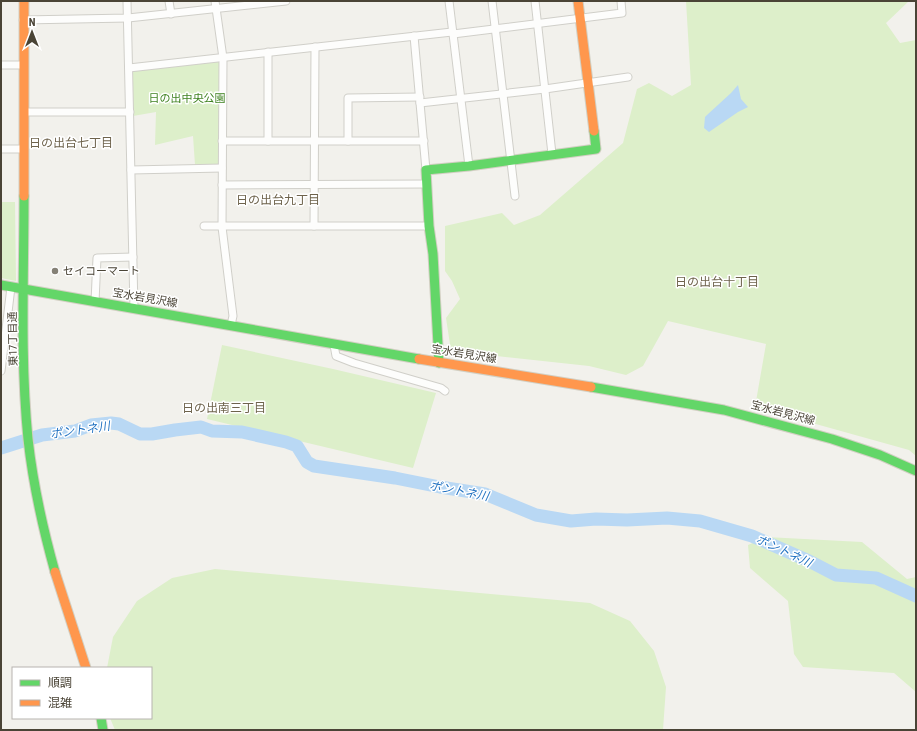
<svg xmlns="http://www.w3.org/2000/svg" width="917" height="731" font-family="'Roboto Condensed','Noto Sans JP',sans-serif">
<style>
.green{fill:#ddefca}
.water{fill:#b9d8f4}
.lines{fill:none;stroke-linecap:round;stroke-linejoin:round}
.river{stroke:#b9d8f4;stroke-width:13}
.street-casing{stroke:#d0cfc9;stroke-width:9}
.fast-casing{stroke:#d2cfc2;stroke-width:11}
.slow-casing{stroke:#d2cfc2;stroke-width:11}
.street{stroke:#fdfdfc;stroke-width:7}
.fast{stroke:#63d668;stroke-width:9}
.slow{stroke:#ff974d;stroke-width:9}
.poi-dot{fill:#858176;stroke:#fff;stroke-width:1.5}
.labels{text-anchor:middle;dominant-baseline:central;stroke-width:3;stroke-linejoin:round;paint-order:stroke}
.park-label{font-size:11px;fill:#408322;stroke:#fff}
.poi-label{font-size:11px;fill:#4a4436;stroke:#fff;text-anchor:start}
.street-label{font-size:11px;fill:#4a4436;stroke:#fff}
.neighbourhood-label{font-size:12px;fill:#6e634c;stroke:#fff}
.water-label{font-size:12px;font-style:italic;fill:#2373c2;stroke:#fff}
</style>
<rect width="100%" height="100%" fill="#f2f1ec"/>
<g class="green">
<path d="M 686,1 L 909,1 L 886,23 L 900,43 L 916,40 L 916,456 L 909,450 L 755,407 L 766,344 L 668,321 L 643,366 L 626,375 L 589,366 L 451,351 L 446,318 L 460,299 L 452,281 L 445,271 L 445,226 L 502,213 L 514,225 L 540,215 L 623,143 L 637,89 L 649,83 L 672,96 L 691,85 Z"/>
<path d="M 221,60 L 220,165 L 195,165 L 193,136 L 155,145 L 156,112 L 133,116 L 132,70 Z"/>
<path d="M 1,202 L 15,202 L 16,281 L 1,278 Z"/>
<path d="M 222,345 L 333,369 L 436,393 L 413,468 L 207,419 Z"/>
<path d="M 766,537 L 862,542 L 907,579 L 916,577 L 916,692 L 894,673 L 803,667 L 794,654 L 788,601 L 750,568 L 748,545 Z"/>
<path d="M 215,569 L 590,603 L 630,621 L 654,651 L 666,687 L 663,730 L 115,730 L 110,718 L 151,718 L 151,668 L 107,668 L 113,637 L 137,601 L 172,578 Z"/>
</g>
<path class="water" d="M 738,85 L 741,99 L 748,107 L 738,112 L 709,132 L 704,128 L 705,117 L 707,115 L 731,93 Z"/>
<g class="lines">
<path class="river" d="M 1,448 L 42,435 L 75,431 L 91,425 L 111,423 L 119,424 L 140,434 L 152,434 L 175,430 L 201,427 L 212,431 L 242,432 L 286,442 L 297,446 L 307,462 L 314,466 L 395,478 L 440,487 L 485,494 L 536,515 L 571,521 L 596,519 L 627,520 L 667,518 L 700,521 L 752,536 L 809,561 L 836,575 L 876,578 L 916,596"/>
<defs>
<g id="street">
<path d="M 127,1 L 134,309"/>
<path d="M 169,1 L 171,14"/>
<path d="M 215,1 L 223,58 L 222,227 L 233,316 L 231,325"/>
<path d="M 449,1 L 469,166"/>
<path d="M 492,1 L 515,196"/>
<path d="M 535,1 L 552,154"/>
<path d="M 23,20 L 128,18 L 286,1"/>
<path d="M 453,34 L 622,13 L 621,1"/>
<path d="M 414,36 L 426,170"/>
<path d="M 268,52 L 268,141"/>
<path d="M 1,65 L 23,65"/>
<path d="M 129,68 L 452,32"/>
<path d="M 420,103 L 545,89 L 628,77"/>
<path d="M 24,112 L 130,112"/>
<path d="M 222,141 L 348,141 L 348,98 L 420,97"/>
<path d="M 348,141 L 424,141"/>
<path d="M 1,149 L 24,149"/>
<path d="M 131,170 L 222,168"/>
<path d="M 222,185 L 427,184"/>
<path d="M 204,226 L 314,226 L 315,47"/>
<path d="M 314,226 L 429,226"/>
<path d="M 95,302 L 97,258 L 133,257"/>
<path d="M 334,345 L 336,356 L 354,363 L 441,388 L 445,391"/>
<path d="M 1,371 L 11,287"/>
</g>
<g id="fast">
<path d="M 24,196 C 24,277 20,358 28,439 C 33,484 43,529 55,572"/>
<path d="M 1,285 L 419,359"/>
<path d="M 439,363 L 433,254 L 429,226 L 426,170 L 469,166 L 596,149 L 594,131"/>
<path d="M 591,387 L 724,410 L 832,439 L 880,455 L 916,471"/>
<path d="M 101,718 L 103,730"/>
</g>
<g id="slow">
<path d="M 578,1 L 594,131"/>
<path d="M 24,196 L 24,1"/>
<path d="M 419,359 L 591,387"/>
<path d="M 55,572 L 86,668"/>
</g>
</defs>
<use href="#street" class="street-casing"/>
<use href="#fast" class="fast-casing"/>
<use href="#slow" class="slow-casing"/>
<use href="#street" class="street"/>
<use href="#fast" class="fast"/>
<use href="#slow" class="slow"/>
</g>
<circle class="poi-dot" cx="55" cy="271" r="4"/>
<g class="labels">
<g class="park-label">
<text x="187" y="98">日の出中央公園</text>
</g>
<g class="poi-label">
<text x="63" y="271">セイコーマート</text>
</g>
<g class="street-label">
<text transform="translate(145 298) rotate(10)">宝水岩見沢線</text>
<text transform="translate(13 339) rotate(-91)">東17丁目通</text>
<text transform="translate(464 354) rotate(9)">宝水岩見沢線</text>
<text transform="translate(783 413) rotate(15)">宝水岩見沢線</text>
</g>
<g class="neighbourhood-label">
<text x="71" y="143">日の出台七丁目</text>
<text x="278" y="200">日の出台九丁目</text>
<text x="717" y="282">日の出台十丁目</text>
<text x="224" y="408">日の出南三丁目</text>
</g>
<g class="water-label">
<text transform="translate(80 430) rotate(-8)">ポントネ川</text>
<text transform="translate(459 491) rotate(11)">ポントネ川</text>
<text transform="translate(784 551) rotate(25)">ポントネ川</text>
</g>
</g>
<rect width="917" height="731" fill="none" stroke="#4a4436" stroke-width="4"/>
<rect x="12" y="667" width="140" height="52" fill="#ffffff" stroke="#b7b4af"/>
<rect x="20" y="680" width="20" height="6" fill="#63d668" stroke="#b7b4af"/>
<text x="48" y="687" font-size="12" fill="#4a4436">順調</text>
<rect x="20" y="700" width="20" height="6" fill="#ff974d" stroke="#b7b4af"/>
<text x="48" y="707" font-size="12" fill="#4a4436">混雑</text>
<g transform="translate(32 32)" stroke="#ffffff" stroke-width="3" paint-order="stroke">
<path d="M0-3L7 15L0 10L-7 15Z" fill="#4a4436"/>
<text y="-6" font-size="11" font-weight="bold" text-anchor="middle" fill="#4a4436">N</text>
</g>
</svg>
